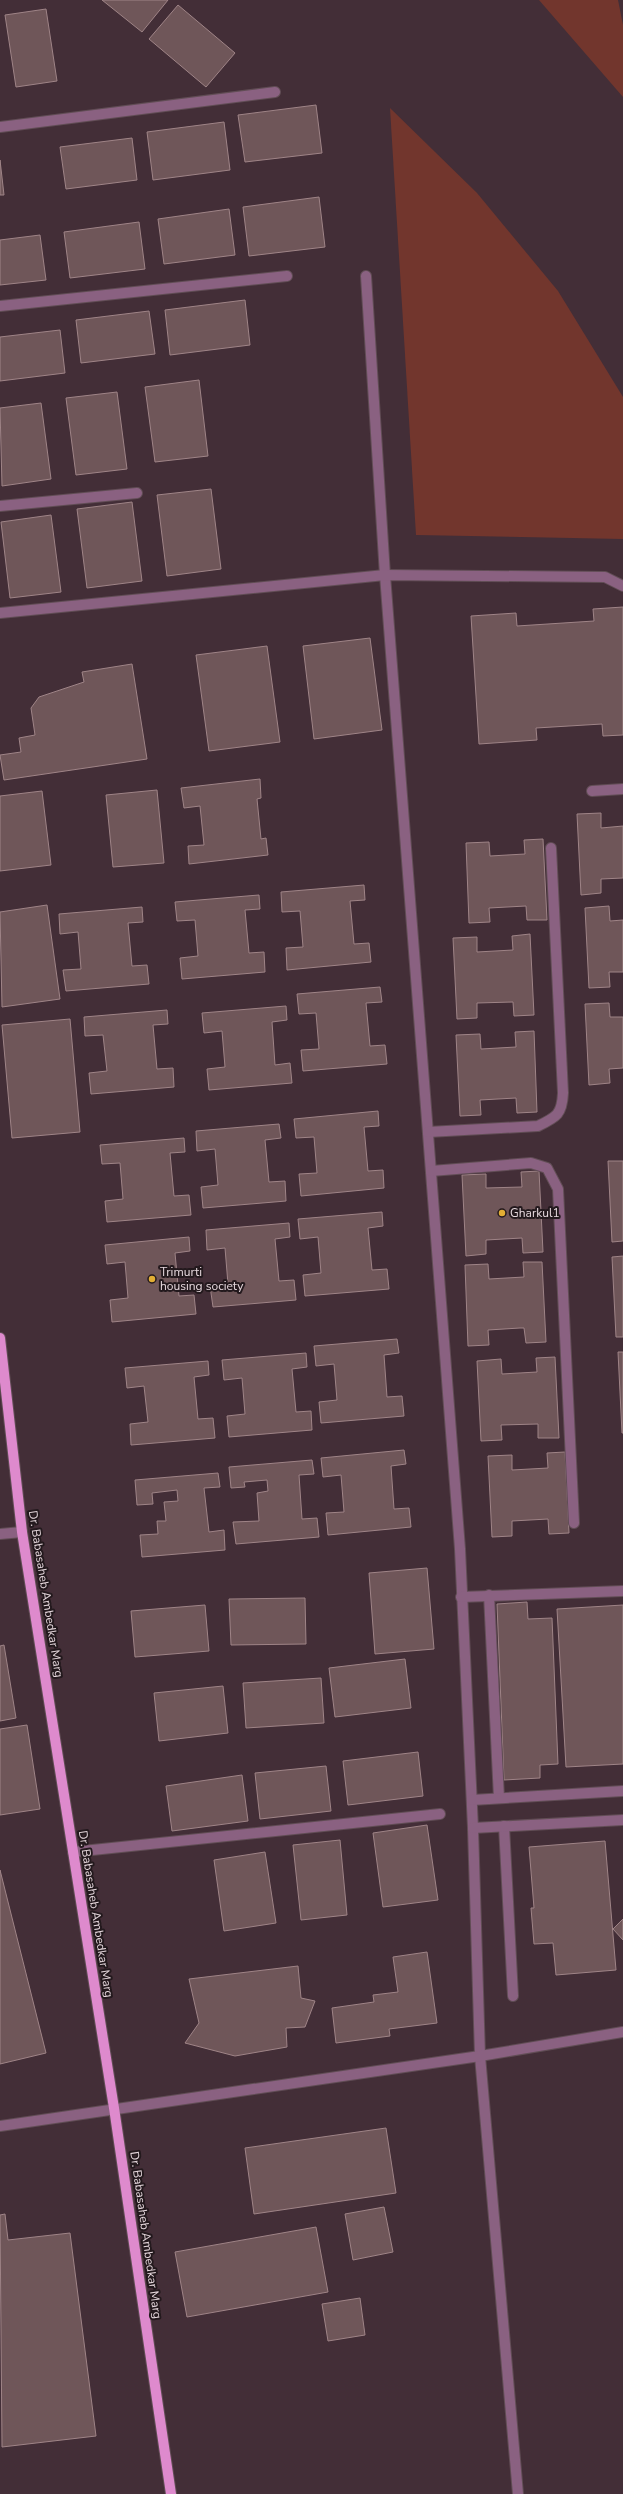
<svg xmlns="http://www.w3.org/2000/svg" width="623" height="2494" font-family="'Nunito Sans',sans-serif">
<style>
.green{fill:#72362d}
.building{fill:#6f5659;stroke:#9f8487}
.lines{fill:none;stroke-linecap:round;stroke-linejoin:round}
.minor-casing{stroke:#614d55;stroke-width:12}
.major-casing{stroke:#614d55;stroke-width:12}
.minor{stroke:#8a6181;stroke-width:10}
.major{stroke:#de8acd;stroke-width:10}
.poi-dot{fill:#e2ae34;stroke:#23191d;stroke-width:1.5}
.labels{text-anchor:middle;dominant-baseline:central;stroke-width:4;stroke-linejoin:round;paint-order:stroke}
.poi-label{font-size:12px;fill:#e7d9de;stroke:#23191d;text-anchor:start}
.street-label{font-size:12px;fill:#e7d9de;stroke:#23191d}
</style>
<rect width="100%" height="100%" fill="#432e37"/>
<g class="green">
<path d="M 539,0 L 618,0 L 623,25 L 623,97 Z"/>
<path d="M 390,108 L 477,193 L 558,291 L 623,397 L 623,539 L 416,535 Z"/>
</g>
<g class="building">
<path d="M 102,0 L 168,0 L 142,32 Z"/>
<path d="M 178,5 L 235,53 L 206,87 L 149,39 Z"/>
<path d="M 46,9 L 57,81 L 16,87 L 5,15 Z"/>
<path d="M 316,105 L 322,153 L 245,162 L 238,115 Z"/>
<path d="M 224,122 L 230,170 L 153,180 L 147,132 Z"/>
<path d="M 132,138 L 137,180 L 66,189 L 60,147 Z"/>
<path d="M 0,160 L 4,195 L 0,195 Z"/>
<path d="M 319,197 L 325,247 L 249,256 L 243,207 Z"/>
<path d="M 229,209 L 235,255 L 164,264 L 158,219 Z"/>
<path d="M 139,222 L 145,269 L 70,278 L 64,232 Z"/>
<path d="M 40,235 L 46,280 L 0,285 L 0,240 Z"/>
<path d="M 245,300 L 250,345 L 170,355 L 165,310 Z"/>
<path d="M 149,311 L 155,354 L 81,363 L 76,320 Z"/>
<path d="M 60,330 L 65,373 L 0,381 L 0,337 Z"/>
<path d="M 199,380 L 208,456 L 155,462 L 145,387 Z"/>
<path d="M 117,392 L 127,469 L 76,475 L 66,398 Z"/>
<path d="M 41,403 L 51,479 L 2,486 L 0,408 Z"/>
<path d="M 211,489 L 221,569 L 167,576 L 157,495 Z"/>
<path d="M 132,502 L 142,581 L 87,588 L 77,509 Z"/>
<path d="M 51,515 L 61,592 L 10,598 L 1,522 Z"/>
<path d="M 623,607 L 623,735 L 603,736 L 602,724 L 536,728 L 537,740 L 479,744 L 471,616 L 516,613 L 517,626 L 594,621 L 593,609 Z"/>
<path d="M 370,638 L 382,730 L 314,739 L 303,646 Z"/>
<path d="M 267,646 L 280,742 L 209,751 L 196,655 Z"/>
<path d="M 132,664 L 147,759 L 4,780 L 0,755 L 21,752 L 19,738 L 35,735 L 31,708 L 39,697 L 84,682 L 82,672 Z"/>
<path d="M 260,779 L 261,798 L 257,799 L 261,839 L 266,838 L 268,855 L 189,864 L 188,846 L 204,845 L 200,806 L 184,808 L 181,788 Z"/>
<path d="M 157,790 L 164,863 L 113,867 L 106,795 Z"/>
<path d="M 42,791 L 51,865 L 0,871 L 0,796 Z"/>
<path d="M 601,813 L 601,828 L 623,826 L 623,878 L 601,879 L 601,893 L 581,895 L 577,814 Z"/>
<path d="M 543,839 L 547,920 L 527,920 L 526,906 L 489,908 L 490,922 L 469,923 L 466,843 L 489,842 L 490,856 L 525,854 L 524,840 Z"/>
<path d="M 364,885 L 365,900 L 350,901 L 354,944 L 369,943 L 371,962 L 287,970 L 286,948 L 303,947 L 300,911 L 282,912 L 281,892 Z"/>
<path d="M 259,895 L 260,909 L 245,910 L 249,953 L 264,952 L 265,972 L 182,979 L 180,958 L 198,956 L 195,920 L 177,921 L 175,902 Z"/>
<path d="M 47,905 L 60,999 L 2,1007 L 0,912 Z"/>
<path d="M 609,906 L 610,921 L 623,920 L 623,972 L 609,972 L 610,987 L 589,988 L 585,908 Z"/>
<path d="M 142,907 L 143,922 L 128,923 L 132,966 L 147,965 L 149,984 L 66,991 L 63,970 L 81,969 L 78,932 L 60,934 L 59,914 Z"/>
<path d="M 530,934 L 534,1015 L 514,1016 L 513,1002 L 477,1003 L 477,1018 L 457,1019 L 453,938 L 477,937 L 477,952 L 513,950 L 512,936 Z"/>
<path d="M 380,987 L 382,1002 L 366,1003 L 370,1046 L 385,1045 L 387,1064 L 303,1071 L 301,1050 L 319,1049 L 316,1013 L 299,1014 L 297,994 Z"/>
<path d="M 609,1003 L 610,1017 L 623,1017 L 623,1068 L 609,1069 L 610,1083 L 589,1085 L 585,1004 Z"/>
<path d="M 286,1006 L 287,1020 L 272,1022 L 275,1065 L 290,1063 L 292,1083 L 209,1090 L 207,1069 L 225,1067 L 222,1031 L 204,1033 L 202,1013 Z"/>
<path d="M 167,1010 L 168,1024 L 153,1025 L 157,1069 L 173,1068 L 174,1087 L 91,1094 L 89,1073 L 107,1071 L 103,1035 L 85,1036 L 84,1017 Z"/>
<path d="M 70,1019 L 80,1132 L 12,1138 L 2,1025 Z"/>
<path d="M 534,1031 L 537,1112 L 517,1113 L 516,1098 L 480,1100 L 481,1115 L 460,1116 L 456,1035 L 480,1034 L 481,1049 L 516,1047 L 515,1032 Z"/>
<path d="M 378,1111 L 379,1126 L 364,1127 L 368,1171 L 383,1170 L 384,1188 L 301,1196 L 299,1174 L 317,1173 L 314,1137 L 296,1138 L 294,1119 Z"/>
<path d="M 279,1124 L 281,1138 L 265,1140 L 269,1182 L 285,1181 L 286,1201 L 203,1208 L 201,1187 L 218,1185 L 215,1149 L 197,1151 L 196,1131 Z"/>
<path d="M 184,1138 L 185,1152 L 170,1153 L 174,1196 L 189,1195 L 191,1215 L 107,1222 L 105,1201 L 123,1199 L 120,1163 L 102,1164 L 100,1145 Z"/>
<path d="M 608,1161 L 623,1161 L 623,1241 L 612,1242 Z"/>
<path d="M 539,1171 L 543,1252 L 523,1253 L 522,1238 L 486,1240 L 486,1254 L 466,1256 L 462,1175 L 486,1174 L 486,1188 L 522,1187 L 521,1172 Z"/>
<path d="M 382,1212 L 383,1226 L 368,1228 L 372,1270 L 387,1269 L 389,1289 L 305,1296 L 303,1275 L 321,1273 L 318,1237 L 300,1239 L 298,1219 Z"/>
<path d="M 289,1223 L 290,1237 L 275,1239 L 279,1281 L 294,1280 L 296,1300 L 213,1307 L 210,1286 L 228,1284 L 225,1248 L 207,1250 L 206,1230 Z"/>
<path d="M 189,1237 L 190,1251 L 175,1253 L 179,1296 L 194,1295 L 196,1314 L 112,1322 L 110,1300 L 128,1298 L 125,1262 L 107,1264 L 105,1245 Z"/>
<path d="M 623,1256 L 623,1337 L 616,1337 L 612,1257 Z"/>
<path d="M 523,1262 L 542,1262 L 546,1342 L 526,1343 L 524,1328 L 520,1328 L 488,1330 L 489,1345 L 468,1346 L 465,1265 L 488,1264 L 489,1279 L 524,1277 Z"/>
<path d="M 397,1339 L 399,1353 L 384,1355 L 387,1397 L 402,1396 L 404,1416 L 321,1423 L 319,1402 L 337,1400 L 334,1364 L 316,1366 L 314,1346 Z"/>
<path d="M 618,1352 L 623,1352 L 623,1433 L 622,1433 Z"/>
<path d="M 306,1353 L 307,1367 L 292,1369 L 296,1412 L 311,1411 L 312,1430 L 229,1437 L 227,1416 L 245,1414 L 242,1378 L 224,1380 L 222,1360 Z"/>
<path d="M 555,1357 L 559,1438 L 538,1438 L 538,1424 L 501,1425 L 502,1440 L 481,1441 L 477,1361 L 501,1359 L 502,1374 L 537,1372 L 536,1358 Z"/>
<path d="M 208,1361 L 209,1375 L 194,1377 L 198,1419 L 213,1418 L 215,1438 L 131,1445 L 130,1424 L 148,1422 L 144,1386 L 127,1388 L 125,1368 Z"/>
<path d="M 404,1450 L 406,1464 L 391,1466 L 394,1509 L 409,1508 L 411,1527 L 328,1535 L 326,1513 L 344,1512 L 341,1475 L 323,1477 L 321,1458 Z"/>
<path d="M 565,1452 L 569,1533 L 549,1534 L 548,1519 L 512,1521 L 512,1536 L 492,1537 L 488,1456 L 512,1455 L 512,1470 L 548,1468 L 547,1453 Z"/>
<path d="M 312,1460 L 314,1474 L 299,1475 L 302,1519 L 317,1518 L 319,1537 L 236,1544 L 233,1522 L 259,1521 L 257,1493 L 268,1491 L 267,1480 L 244,1482 L 245,1487 L 231,1488 L 229,1467 Z"/>
<path d="M 218,1473 L 220,1487 L 204,1488 L 209,1532 L 224,1530 L 225,1550 L 142,1557 L 140,1535 L 158,1534 L 157,1521 L 166,1521 L 164,1502 L 178,1501 L 177,1490 L 152,1493 L 153,1504 L 137,1505 L 135,1480 Z"/>
<path d="M 427,1568 L 434,1649 L 375,1654 L 369,1573 Z"/>
<path d="M 305,1598 L 306,1644 L 231,1645 L 229,1599 Z"/>
<path d="M 527,1602 L 528,1619 L 552,1618 L 558,1764 L 540,1765 L 540,1778 L 504,1780 L 497,1604 Z"/>
<path d="M 205,1605 L 209,1651 L 135,1657 L 131,1611 Z"/>
<path d="M 623,1605 L 623,1764 L 566,1767 L 557,1609 Z"/>
<path d="M 4,1645 L 16,1718 L 0,1721 L 0,1646 Z"/>
<path d="M 405,1659 L 411,1708 L 335,1717 L 329,1668 Z"/>
<path d="M 321,1678 L 324,1723 L 246,1728 L 243,1683 Z"/>
<path d="M 223,1686 L 228,1733 L 159,1741 L 154,1693 Z"/>
<path d="M 27,1725 L 40,1809 L 0,1815 L 0,1729 Z"/>
<path d="M 418,1752 L 423,1796 L 348,1805 L 343,1761 Z"/>
<path d="M 326,1766 L 331,1811 L 260,1819 L 255,1773 Z"/>
<path d="M 242,1775 L 248,1821 L 172,1831 L 166,1786 Z"/>
<path d="M 427,1825 L 438,1900 L 383,1907 L 373,1833 Z"/>
<path d="M 340,1840 L 347,1915 L 301,1920 L 293,1845 Z"/>
<path d="M 605,1841 L 616,1970 L 556,1975 L 553,1943 L 534,1944 L 531,1908 L 534,1908 L 529,1847 Z"/>
<path d="M 265,1852 L 276,1923 L 224,1931 L 214,1860 Z"/>
<path d="M 0,1870 L 46,2053 L 0,2064 Z"/>
<path d="M 623,1919 L 623,1940 L 613,1929 Z"/>
<path d="M 427,1952 L 437,2023 L 389,2029 L 390,2036 L 336,2043 L 332,2008 L 374,2002 L 373,1995 L 398,1992 L 393,1957 Z"/>
<path d="M 298,1966 L 301,1998 L 315,2001 L 305,2027 L 286,2028 L 287,2047 L 235,2056 L 185,2043 L 199,2023 L 189,1979 Z"/>
<path d="M 386,2128 L 396,2193 L 254,2214 L 245,2148 Z"/>
<path d="M 384,2207 L 393,2252 L 353,2260 L 345,2214 Z"/>
<path d="M 5,2214 L 8,2240 L 70,2233 L 96,2436 L 2,2447 L 0,2215 Z"/>
<path d="M 316,2227 L 328,2292 L 187,2317 L 175,2252 Z"/>
<path d="M 360,2298 L 365,2335 L 328,2341 L 322,2304 Z"/>
</g>
<g class="lines">
<defs>
<g id="minor">
<path d="M 0,127 L 275,92"/>
<path d="M 366,276 L 385,575 L 460,1549 L 473,1828 L 480,2056 L 518,2494"/>
<path d="M 0,306 L 287,276"/>
<path d="M 0,506 L 137,493"/>
<path d="M 0,613 L 385,575 L 605,577 L 623,586"/>
<path d="M 592,791 L 623,789"/>
<path d="M 428,1132 L 538,1126 C 557,1117 562,1114 563,1093 L 551,848"/>
<path d="M 431,1171 L 531,1163 L 547,1168 L 558,1189 L 574,1523"/>
<path d="M 0,1534 L 22,1532"/>
<path d="M 489,1595 L 499,1798"/>
<path d="M 461,1597 L 623,1591"/>
<path d="M 472,1800 L 623,1791"/>
<path d="M 504,1826 L 513,1996"/>
<path d="M 473,1828 L 623,1820"/>
<path d="M 73,1852 L 440,1814"/>
<path d="M 0,2126 L 480,2056 L 623,2032"/>
</g>
<path id="major" d="M 0,1338 L 22,1532 L 114,2108 L 171,2494"/>
</defs>
<use href="#minor" class="minor-casing"/>
<use href="#major" class="major-casing"/>
<use href="#minor" class="minor"/>
<use href="#major" class="major"/>
</g>
<g class="poi-dot">
<circle cx="502" cy="1213" r="4"/>
<circle cx="152" cy="1279" r="4"/>
</g>
<g class="labels">
<g class="poi-label">
<text x="510" y="1213">Gharkul1</text>
<text x="160" y="1272">Trimurti<tspan x="160" dy="14">housing society</tspan></text>
</g>
<g class="street-label">
<text transform="translate(46 1594) rotate(81)">Dr. Babasaheb Ambedkar Marg</text>
<text transform="translate(96 1914) rotate(81)">Dr. Babasaheb Ambedkar Marg</text>
<text transform="translate(146 2235) rotate(82)">Dr. Babasaheb Ambedkar Marg</text>
</g>
</g>
</svg>
